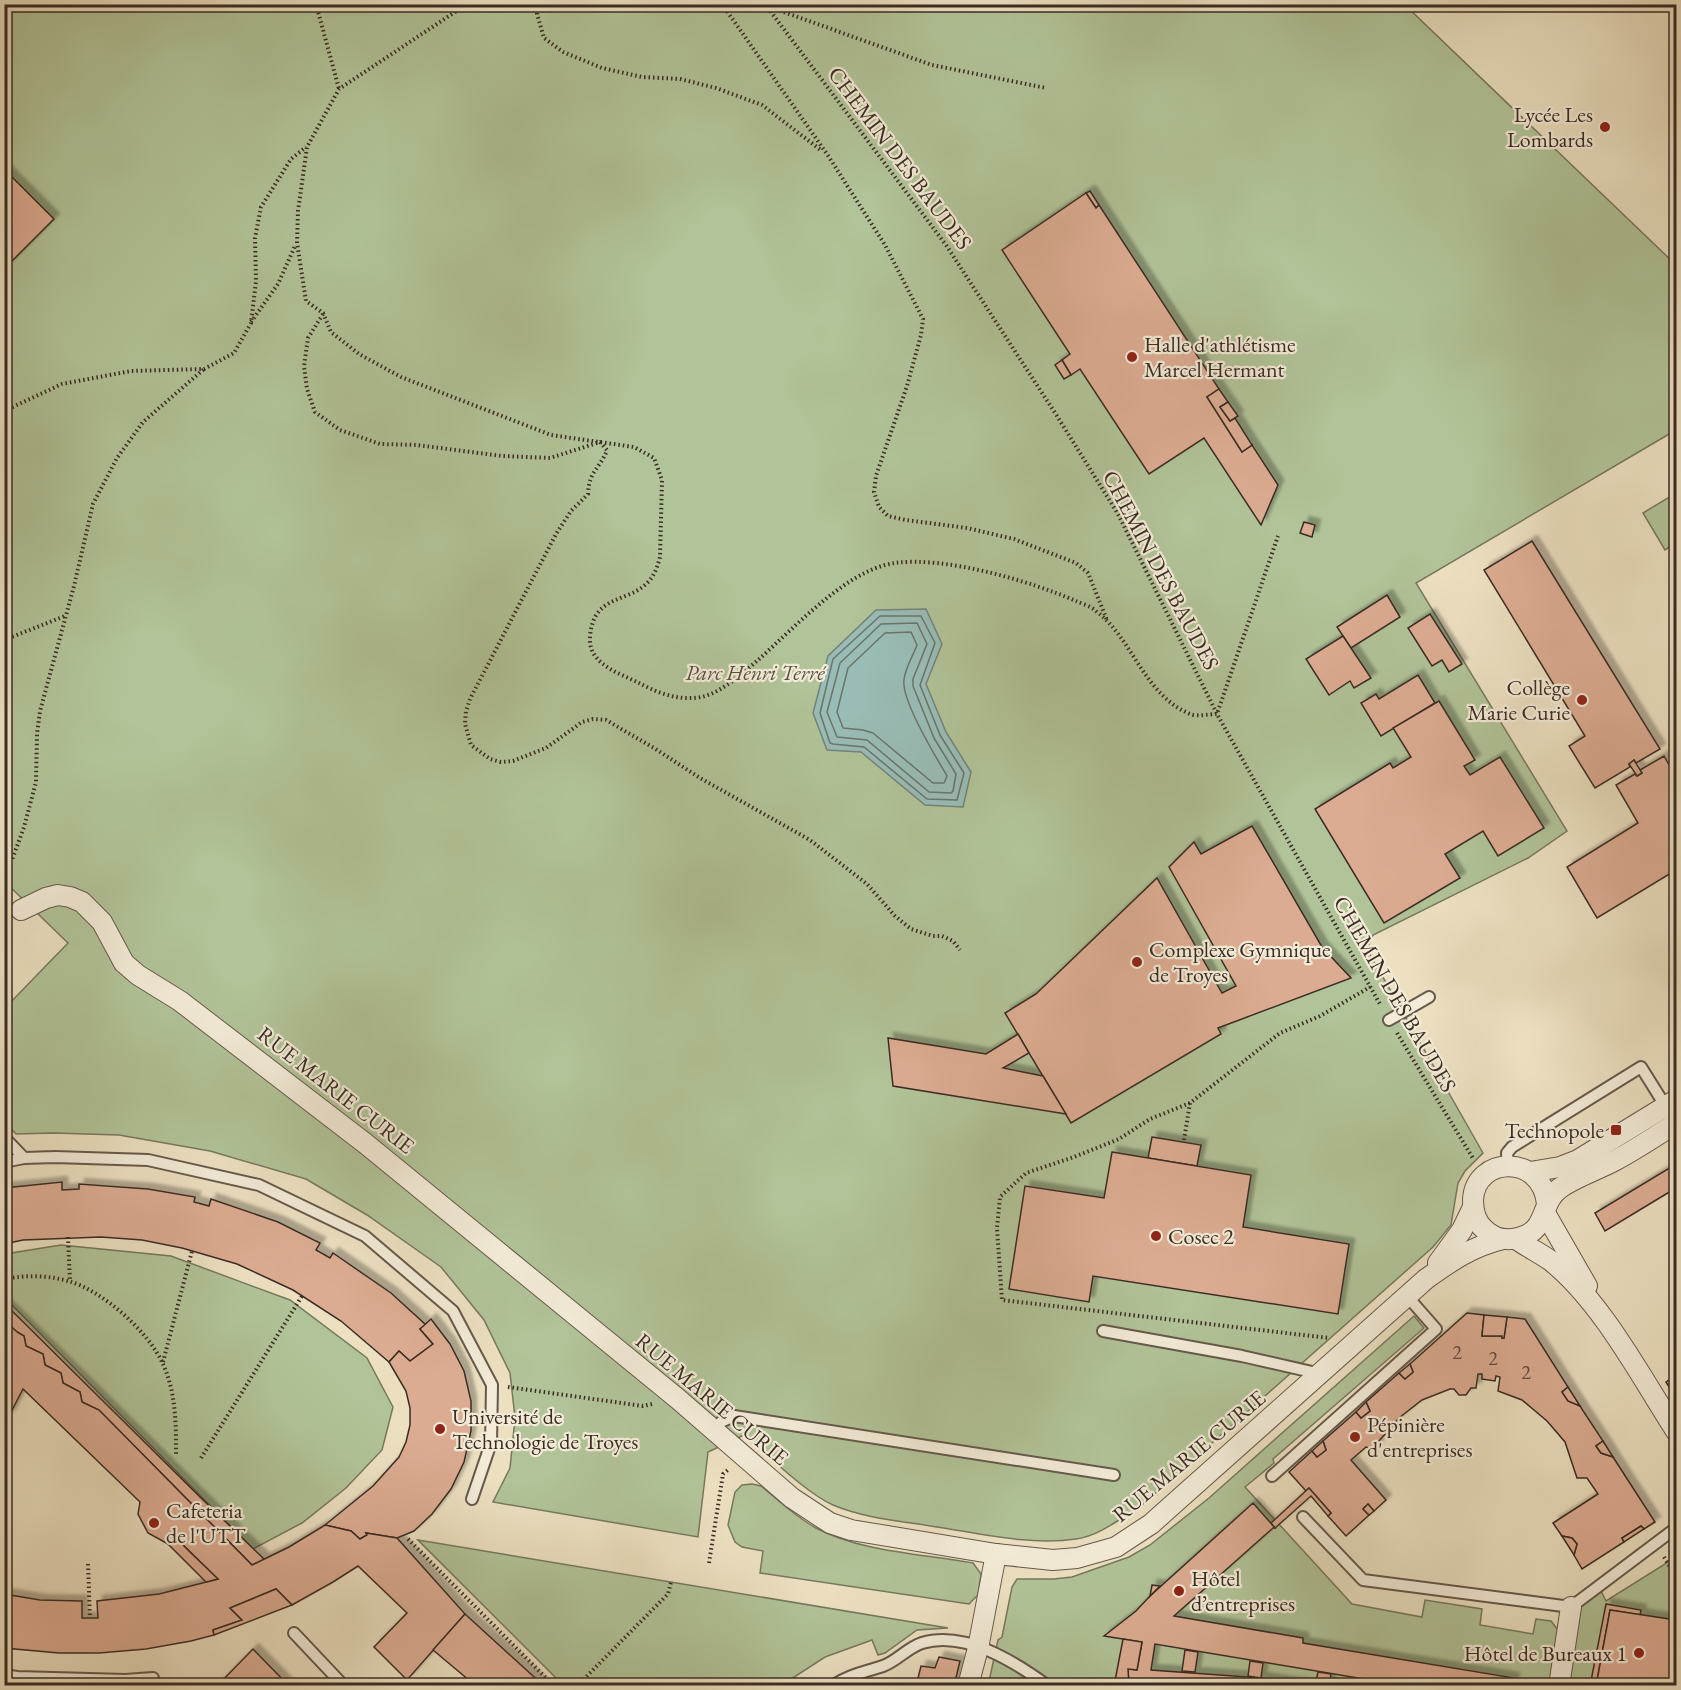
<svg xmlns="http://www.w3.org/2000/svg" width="1681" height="1690" font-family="'EB Garamond',serif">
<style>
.green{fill:#b1c398;stroke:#76785e;stroke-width:1.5}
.water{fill:#99bdb6;stroke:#73837c;stroke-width:1.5}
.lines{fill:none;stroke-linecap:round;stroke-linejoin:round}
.shore{stroke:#6a746d;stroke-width:1.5}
.building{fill:#dcac92;stroke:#3a2c24;stroke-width:1.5;filter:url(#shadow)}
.lane-casing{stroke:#66594b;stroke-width:14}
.street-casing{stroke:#66594b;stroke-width:22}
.path{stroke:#3a2c24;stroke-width:4;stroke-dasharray:1.5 3;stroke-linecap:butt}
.lane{stroke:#f3ebd7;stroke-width:10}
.street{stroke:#f3ebd7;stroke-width:20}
.poi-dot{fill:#8f2418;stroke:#f3ebd7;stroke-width:2}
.labels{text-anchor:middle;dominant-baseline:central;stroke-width:4.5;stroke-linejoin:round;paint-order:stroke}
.number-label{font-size:20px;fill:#624c40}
.poi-label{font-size:22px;fill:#3a2c24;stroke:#f3ebd7;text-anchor:start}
.street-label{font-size:22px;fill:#3a2c24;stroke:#f3ebd7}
.park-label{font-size:22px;font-style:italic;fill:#585241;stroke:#f3ebd7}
</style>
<defs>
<filter id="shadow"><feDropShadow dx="5.5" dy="-5.5" stdDeviation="1.5" flood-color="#0004"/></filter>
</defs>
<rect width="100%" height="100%" fill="#ece0c1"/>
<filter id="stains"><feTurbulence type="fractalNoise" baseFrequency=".00333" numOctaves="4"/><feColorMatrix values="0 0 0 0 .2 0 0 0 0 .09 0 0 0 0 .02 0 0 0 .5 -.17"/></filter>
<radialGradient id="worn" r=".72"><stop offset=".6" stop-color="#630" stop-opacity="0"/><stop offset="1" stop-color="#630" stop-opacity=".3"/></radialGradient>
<g class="green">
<path d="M 5,5 L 1405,5 L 1676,265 L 1676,430 L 1416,583 L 1567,831 L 1528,858 L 1373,935 L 1367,949 L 1483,1153 L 1465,1171 L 1458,1183 L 1451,1225 L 1433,1247 L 1141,1506 C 1121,1518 1099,1536 1076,1539 C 1029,1546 978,1533 931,1526 C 899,1521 864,1518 833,1505 C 806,1493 768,1455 744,1435 L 708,1452 L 698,1537 L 493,1502 L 510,1468 L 515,1418 L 510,1373 L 484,1320 L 441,1267 L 367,1215 L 306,1179 L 210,1151 L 119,1135 L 53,1133 L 16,1134 L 5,1122 L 5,1008 L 68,943 L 5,882 Z"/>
<path d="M 1676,493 L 1676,543 L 1665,550 L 1643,513 Z"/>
<path d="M 61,1245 L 171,1256 L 290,1300 L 367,1358 L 393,1407 L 382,1450 L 346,1488 L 302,1523 L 253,1549 L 5,1298 L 5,1254 Z"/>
<path d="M 1414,1316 L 1424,1328 L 1273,1459 L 1274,1463 L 1245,1487 L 1352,1604 L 1422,1617 L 1425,1600 L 1482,1609 L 1480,1625 L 1533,1634 L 1536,1619 L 1551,1621 L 1558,1630 L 1586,1601 L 1600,1589 L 1606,1601 L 1676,1557 L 1676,1685 L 988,1686 L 998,1640 L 1002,1637 L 1012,1587 L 1017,1579 L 1054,1579 L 1072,1577 L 1129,1557 L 1150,1545 L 1209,1498 Z"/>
<path d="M 752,1484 L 761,1486 C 778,1500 796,1517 816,1528 C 861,1552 923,1554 973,1563 L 981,1574 L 978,1595 L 969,1604 L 760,1573 L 763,1551 L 742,1547 L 735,1542 L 728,1525 L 735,1492 L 742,1485 Z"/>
<path d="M 418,1540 L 948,1628 L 917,1630 L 885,1653 L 878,1655 L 872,1640 L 825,1657 L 782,1685 L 563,1685 Z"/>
</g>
<path class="water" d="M 926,609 L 942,644 L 926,684 L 946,732 L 971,772 L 963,807 L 925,805 L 861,752 L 827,750 L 813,713 L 828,656 L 876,610 Z"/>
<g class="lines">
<g class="shore">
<path d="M 880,616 L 921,616 L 935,643 L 920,685 L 940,735 L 964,773 L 957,800 L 927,799 L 864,747 L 833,744 L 830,743 L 820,713 L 833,659 Z"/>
<path d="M 917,623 L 927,644 L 913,679 L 913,686 L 934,738 L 956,774 L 953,791 L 951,793 L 929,792 L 867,740 L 837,737 L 827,712 L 840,663 L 881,624 Z"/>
<path d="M 911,632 L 917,645 C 913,656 905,668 904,680 C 901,700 936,757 947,776 L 944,783 L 933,783 L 873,733 L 863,730 L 843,728 L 837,712 L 848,668 L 885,633 Z"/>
</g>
</g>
<g class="building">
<path d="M 4,169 L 54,219 L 4,269 Z"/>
<path d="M 1090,191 L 1099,205 L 1096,208 L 1086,193 Z"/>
<path d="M 1086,193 L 1096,208 L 1099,205 L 1219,389 L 1207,397 L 1242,452 L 1252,445 L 1278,485 L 1261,525 L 1204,438 L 1149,474 L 1080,369 L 1071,375 L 1062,360 L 1070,354 L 1002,250 Z"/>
<path d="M 1062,360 L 1071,375 L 1064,379 L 1055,365 Z"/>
<path d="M 1219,389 L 1228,402 L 1220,407 L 1230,421 L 1235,418 L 1252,445 L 1242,452 L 1207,397 Z"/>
<path d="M 1228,402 L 1238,416 L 1230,421 L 1220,407 Z"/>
<path d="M 1304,522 L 1315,525 L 1312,537 L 1300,533 Z"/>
<path d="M 1532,541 L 1660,749 L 1636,763 L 1634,760 L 1629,764 L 1630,767 L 1595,788 L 1569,746 L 1585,736 L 1484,570 Z"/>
<path d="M 1387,595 L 1400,617 L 1351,648 L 1337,627 Z"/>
<path d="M 1430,614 L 1462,664 L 1449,672 L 1442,660 L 1432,666 L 1408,628 Z"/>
<path d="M 1343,636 L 1371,678 L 1354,688 L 1350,681 L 1329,695 L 1306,659 Z"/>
<path d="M 1418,675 L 1435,703 L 1381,736 L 1361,703 L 1376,694 L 1379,699 Z"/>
<path d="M 1439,701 L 1475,760 L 1464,766 L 1470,775 L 1500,757 L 1544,828 L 1498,856 L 1483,831 L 1445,854 L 1460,878 L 1384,923 L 1315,809 L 1390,763 L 1393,768 L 1411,757 L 1393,728 Z"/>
<path d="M 1664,756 L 1676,777 L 1676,870 L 1597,918 L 1567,867 L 1638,823 L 1616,785 L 1635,774 L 1637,776 L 1642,773 L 1640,770 Z"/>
<path d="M 1634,760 L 1642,773 L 1637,776 L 1629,764 Z"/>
<path d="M 1252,826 L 1322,947 L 1351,978 L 1218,1028 L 1221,1034 L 1071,1123 L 1005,1013 L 1036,994 L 1157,878 L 1222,993 L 1236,986 L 1169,867 L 1194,842 L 1201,854 Z"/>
<path d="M 1018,1034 L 1029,1053 L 1003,1068 L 1043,1076 L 1066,1114 L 893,1086 L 888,1038 L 986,1054 Z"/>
<path d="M 1152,1137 L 1201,1145 L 1197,1166 L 1148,1158 Z"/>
<path d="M 1112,1152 L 1251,1175 L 1243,1227 L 1349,1244 L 1338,1314 L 1093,1276 L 1089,1302 L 1009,1289 L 1025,1186 L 1104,1198 Z"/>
<path d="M 1676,1164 L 1676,1188 L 1605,1231 L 1595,1213 Z"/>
<path d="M 62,1182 L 62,1190 L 79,1189 L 79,1184 L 148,1189 L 195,1197 L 194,1202 L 209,1206 L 211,1199 L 278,1222 L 320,1243 L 316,1250 L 330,1258 L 333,1253 L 391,1293 L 426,1325 L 420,1329 L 433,1344 L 410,1361 L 399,1351 L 389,1362 L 341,1321 L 293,1290 L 237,1264 L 182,1248 L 142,1240 L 101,1237 L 23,1240 L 4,1244 L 4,1188 Z"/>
<path d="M 4,1303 L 199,1496 L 265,1560 L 252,1565 L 99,1410 L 82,1402 L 80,1392 L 63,1383 L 61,1373 L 45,1365 L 43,1354 L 26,1346 L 24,1336 L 17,1332 L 4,1320 Z"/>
<path d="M 1467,1313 L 1484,1315 L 1482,1336 L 1502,1336 L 1502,1338 L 1504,1338 L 1507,1317 L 1525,1319 L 1568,1387 L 1562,1392 L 1568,1401 L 1580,1406 L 1603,1441 L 1596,1446 L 1601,1453 L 1613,1457 L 1655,1522 L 1644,1529 L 1641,1526 L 1622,1538 L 1624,1542 L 1582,1569 L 1574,1555 L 1577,1544 L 1572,1538 L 1562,1536 L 1553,1523 L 1598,1494 L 1587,1478 L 1577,1478 L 1565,1442 L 1547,1421 L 1522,1400 L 1498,1391 L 1500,1377 L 1496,1376 L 1495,1381 L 1482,1379 L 1482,1374 L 1478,1374 L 1476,1388 L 1471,1388 L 1466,1395 L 1459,1395 L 1454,1389 L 1450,1389 L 1422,1400 L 1399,1418 L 1379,1441 L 1375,1450 L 1366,1447 L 1351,1460 L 1386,1500 L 1374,1511 L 1368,1504 L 1363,1509 L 1369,1515 L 1346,1536 L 1328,1516 L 1331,1513 L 1309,1488 L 1306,1491 L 1289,1472 L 1312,1451 L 1317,1457 L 1326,1450 L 1323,1441 L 1356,1412 L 1361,1418 L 1370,1411 L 1366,1402 L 1399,1373 L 1405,1379 L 1413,1372 L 1410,1364 Z"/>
<path d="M 1484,1315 L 1507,1317 L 1504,1338 L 1502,1338 L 1502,1336 L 1482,1336 Z"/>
<path d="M 431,1319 L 450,1344 L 464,1371 L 471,1401 L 471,1431 L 464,1462 L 451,1489 L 432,1514 L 414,1531 L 397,1538 L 366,1533 L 367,1535 L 360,1539 L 351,1531 L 325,1525 L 373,1486 L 399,1457 L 406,1442 L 410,1425 L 410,1408 L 406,1391 L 389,1362 L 399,1351 L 410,1361 L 433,1344 L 420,1329 Z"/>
<path d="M 4,1320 L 17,1332 L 24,1336 L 26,1346 L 43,1354 L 45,1365 L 61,1373 L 63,1383 L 80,1392 L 82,1402 L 99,1410 L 252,1565 L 289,1547 L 325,1525 L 351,1531 L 360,1539 L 367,1535 L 366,1533 L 397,1538 L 465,1614 L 407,1680 L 374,1647 L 407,1613 L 358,1566 L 333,1582 L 292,1605 L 276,1589 L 230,1608 L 242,1620 L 213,1630 L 214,1635 L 191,1641 L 146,1649 L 99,1653 L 59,1653 L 4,1648 L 4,1594 L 40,1600 L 82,1601 L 82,1618 L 98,1618 L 97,1601 L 159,1594 L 218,1579 L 179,1541 L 175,1544 L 168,1544 L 148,1533 L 138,1514 L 140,1502 L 23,1389 L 10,1414 L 4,1420 Z"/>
<path d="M 1410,1364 L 1413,1372 L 1405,1379 L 1399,1373 Z"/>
<path d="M 1672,1378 L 1676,1385 L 1676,1389 L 1672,1392 L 1666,1382 Z"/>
<path d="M 1568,1387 L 1580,1406 L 1568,1401 L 1562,1392 Z"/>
<path d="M 1366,1402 L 1370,1411 L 1361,1418 L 1356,1412 Z"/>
<path d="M 1323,1441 L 1326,1450 L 1317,1457 L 1312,1451 Z"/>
<path d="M 1603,1441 L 1613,1457 L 1601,1453 L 1596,1446 Z"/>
<path d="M 1309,1488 L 1331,1513 L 1328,1516 L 1311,1496 L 1275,1528 L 1271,1523 Z"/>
<path d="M 1253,1503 L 1275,1528 L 1273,1528 L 1174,1616 L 1303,1638 L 1303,1643 L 1514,1678 L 1513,1686 L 1406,1686 L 1155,1644 L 1151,1670 L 1261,1678 L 1315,1686 L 1129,1686 L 1128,1669 L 1137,1670 L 1142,1642 L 1104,1636 L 1136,1611 L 1150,1596 Z"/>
<path d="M 1368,1504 L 1374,1511 L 1369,1515 L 1363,1509 Z"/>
<path d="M 1641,1526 L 1644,1529 L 1624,1542 L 1622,1538 Z"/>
<path d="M 1562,1536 L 1572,1538 L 1577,1544 L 1574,1555 Z"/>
<path d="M 179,1541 L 191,1553 L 218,1579 L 206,1582 L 168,1544 L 175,1544 Z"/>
<path d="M 1152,1585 L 1160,1586 L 1150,1596 Z"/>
<path d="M 276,1589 L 292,1605 L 214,1635 L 213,1630 L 242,1620 L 230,1608 Z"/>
<path d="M 1606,1604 L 1641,1610 L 1640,1615 L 1610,1610 L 1596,1686 L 1590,1686 Z"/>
<path d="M 1610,1610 L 1676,1620 L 1676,1686 L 1596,1686 Z"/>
<path d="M 465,1614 L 544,1686 L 476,1686 L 433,1650 Z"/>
<path d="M 1123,1639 L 1142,1642 L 1137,1670 L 1128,1669 L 1129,1686 L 1114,1686 Z"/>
<path d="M 253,1649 L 289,1686 L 217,1686 Z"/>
<path d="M 1185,1650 L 1198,1652 L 1195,1672 L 1182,1671 Z"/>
<path d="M 939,1657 L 960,1661 L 954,1686 L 916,1686 L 921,1666 L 935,1668 Z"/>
<path d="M 1250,1661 L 1263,1663 L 1261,1678 L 1248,1676 Z"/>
<path d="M 1318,1672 L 1331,1674 L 1329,1686 L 1315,1686 Z"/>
</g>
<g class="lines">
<defs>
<g id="lane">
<path d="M 1389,1020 L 1429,997"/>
<path d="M 4,1137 L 24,1158"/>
<path d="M 4,1162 L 24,1158 L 55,1157 L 148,1160 L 259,1185 L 365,1236 L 453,1311 L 492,1385 L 491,1443 L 472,1499"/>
<path d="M 1508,1166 L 1507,1153 L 1512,1147 L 1641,1067 L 1666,1107"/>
<path d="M 1103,1331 L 1242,1356 L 1321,1374"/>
<path d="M 714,1430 L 721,1422 L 734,1416 L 1114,1475"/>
<path d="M 1272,1476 L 1436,1329 L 1407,1296"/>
<path d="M 1303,1517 L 1363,1580 L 1571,1607 L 1676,1528"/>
<path d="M 294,1633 L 344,1686"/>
<path d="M 4,1675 L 17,1677 L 125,1680 L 153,1678 L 153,1686"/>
<path d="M 832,1686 C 851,1674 862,1673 883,1666 C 897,1661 907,1648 922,1643 C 965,1630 1015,1662 1048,1686"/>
</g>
<g id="street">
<path d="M 21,910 L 46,898 L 58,895 L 70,897 L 82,902 L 102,922 L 124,963 L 138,975 L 180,1001 L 366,1144 L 678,1399 L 792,1498 L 830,1523 L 851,1530 L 996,1554 L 1053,1560 L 1077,1558 L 1116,1547 L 1151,1524 L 1426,1279 C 1451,1261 1473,1246 1503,1239"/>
<path d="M 1530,1172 L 1560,1167 L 1578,1160 L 1676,1100"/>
<path d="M 1547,1204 C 1542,1153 1475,1156 1473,1200 C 1473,1211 1476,1222 1484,1229 C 1493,1238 1506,1241 1518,1238 C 1549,1231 1539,1203 1560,1188 C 1576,1177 1597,1170 1614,1161 C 1635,1150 1656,1136 1676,1123"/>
<path d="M 1545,1213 L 1587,1286"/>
<path d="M 1516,1239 C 1527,1247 1540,1253 1551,1261 C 1602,1302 1641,1377 1676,1431"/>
<path d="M 1438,1263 L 1462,1230 L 1473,1207"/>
<path d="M 968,1686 L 978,1648 L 996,1554"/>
<path d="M 1559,1686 L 1571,1607"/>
</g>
</defs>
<use href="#lane" class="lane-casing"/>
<use href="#street" class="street-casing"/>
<g class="path">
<path d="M 316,4 L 339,89"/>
<path d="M 467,4 L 339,89 L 307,147 L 298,211 L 297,243 L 306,301 L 323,313 L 331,332 L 359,354 L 401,377 L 551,435 L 634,447 L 654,458 L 662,480 L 660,557 C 658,565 655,574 649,581 C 629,604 593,593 590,637 C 589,648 594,657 603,664 C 613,672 627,677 639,683 C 654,691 673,699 691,698 C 710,698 725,687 739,676 C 782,643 841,570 895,563 C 945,556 1030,581 1076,601 C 1082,604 1091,606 1096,611 C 1133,639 1144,695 1190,714 C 1197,717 1209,714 1217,714 L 1278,536"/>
<path d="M 539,4 L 537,14 L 544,38 L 563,52 L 602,68 L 642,77 L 680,79 L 716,88 L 762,105 L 822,151"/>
<path d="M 722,4 L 827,154 L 885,245 L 923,319 L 921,335 L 907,386 L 876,476 L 874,492 L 879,507 L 888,516 L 906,520 L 967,528 L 1014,539 L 1076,563 L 1088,573 L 1107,620"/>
<path d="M 765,4 L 946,245 L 1057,416 L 1118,514 L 1217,714 L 1381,1006"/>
<path d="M 767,6 L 932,65 L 1046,88"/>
<path d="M 323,314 L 308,338 L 304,366 L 307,389 L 315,412 L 340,430 L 380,444 L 417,445 L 502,456 L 550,458 L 600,442 L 607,450 C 600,469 589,470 588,494 L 571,511 L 556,534 L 470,699 L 466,711 L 465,724 L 471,745 L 490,759 L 501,762 L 513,761 L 546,748 L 582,722 L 593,719 L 606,720 L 654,748 L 700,778 L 810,840 L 867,884 L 895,916 L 911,929 L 933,936 L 942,936 L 953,941 L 960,950"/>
<path d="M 251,322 L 278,284 L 295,246"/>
<path d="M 4,411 L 62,384 L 131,371 L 204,369 L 234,353 L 251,323 L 256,281 L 255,238 L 261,207 L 291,159 L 306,147"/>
<path d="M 4,640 L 65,616"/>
<path d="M 4,869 L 12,860 L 24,827 L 36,782 L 37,734 L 40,711 L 74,586 L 93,504 L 117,458 L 143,422 L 204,369"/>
<path d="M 1397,1033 L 1474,1160"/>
<path d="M 1190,1103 L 1150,1119 L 1119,1139 L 1074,1157 L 1026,1173 L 1000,1197 L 997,1228 L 1002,1300 L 1329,1338"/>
<path d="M 1184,1140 L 1190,1103 L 1280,1033 L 1320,1016 L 1370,987"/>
<path d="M 68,1237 L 70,1281"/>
<path d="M 4,1279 C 26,1275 46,1275 68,1281 C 102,1290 149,1332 163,1364 C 176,1393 176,1424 176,1454"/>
<path d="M 163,1362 L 192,1251"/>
<path d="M 508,1387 L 643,1406 L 652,1404"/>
<path d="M 201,1458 L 302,1296"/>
<path d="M 408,1539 L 554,1686"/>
<path d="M 1664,1557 L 1676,1577"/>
<path d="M 709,1563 L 723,1474 L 729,1469"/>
<path d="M 88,1564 L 90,1618"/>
<path d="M 577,1686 L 668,1594 L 671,1582"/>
</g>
<use href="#lane" class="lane"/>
<use href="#street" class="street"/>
</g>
<g class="poi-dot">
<circle cx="1605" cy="127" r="6"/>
<circle cx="1132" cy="357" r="6"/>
<circle cx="1582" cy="700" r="6"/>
<circle cx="1137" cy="962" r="6"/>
<rect x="1610" y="1124" width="12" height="12" rx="3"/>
<circle cx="1156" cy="1236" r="6"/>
<circle cx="440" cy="1429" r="6"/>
<circle cx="1355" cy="1437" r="6"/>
<circle cx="154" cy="1523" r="6"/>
<circle cx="1179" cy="1591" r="6"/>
<circle cx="1639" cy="1653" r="6"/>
</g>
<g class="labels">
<g class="number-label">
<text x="1457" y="1352">2</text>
<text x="1493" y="1358">2</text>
<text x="1526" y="1372">2</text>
</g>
<g class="poi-label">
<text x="1593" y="114" text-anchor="end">Lycée Les<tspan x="1593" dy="25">Lombards</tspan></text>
<text x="1144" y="344">Halle d'athlétisme<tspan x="1144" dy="25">Marcel Hermant</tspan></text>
<text x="1570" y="687" text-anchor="end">Collège<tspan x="1570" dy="25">Marie Curie</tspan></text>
<text x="1149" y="949">Complexe Gymnique<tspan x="1149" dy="25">de Troyes</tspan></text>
<text x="1604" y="1130" text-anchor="end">Technopole</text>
<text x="1168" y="1236">Cosec 2</text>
<text x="452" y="1416">Université de<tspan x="452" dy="25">Technologie de Troyes</tspan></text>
<text x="1367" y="1424">Pépinière<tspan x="1367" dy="25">d'entreprises</tspan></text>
<text x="166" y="1510">Cafeteria<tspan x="166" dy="25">de l'UTT</tspan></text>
<text x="1191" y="1578">Hôtel<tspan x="1191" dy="25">d’entreprises</tspan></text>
<text x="1627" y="1653" text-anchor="end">Hôtel de Bureaux 1</text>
</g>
<g class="street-label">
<text transform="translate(900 158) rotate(53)">CHEMIN DES BAUDES</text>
<text transform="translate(1161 570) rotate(62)">CHEMIN DES BAUDES</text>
<text transform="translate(1395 994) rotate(60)">CHEMIN DES BAUDES</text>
<text transform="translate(336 1090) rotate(38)">RUE MARIE CURIE</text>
<text transform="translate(712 1399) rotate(40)">RUE MARIE CURIE</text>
<text transform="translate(1189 1456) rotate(-40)">RUE MARIE CURIE</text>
</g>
<g class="park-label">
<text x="755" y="672">Parc Henri Terré</text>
</g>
</g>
<rect width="1681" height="1690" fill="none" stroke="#ece0c1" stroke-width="24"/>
<rect x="6" y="6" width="1669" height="1678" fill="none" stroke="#3a2c24" stroke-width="3"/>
<rect x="12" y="12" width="1657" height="1666" fill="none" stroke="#3a2c24" stroke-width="1.5"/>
<rect width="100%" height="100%" filter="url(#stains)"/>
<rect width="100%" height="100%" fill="url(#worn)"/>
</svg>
